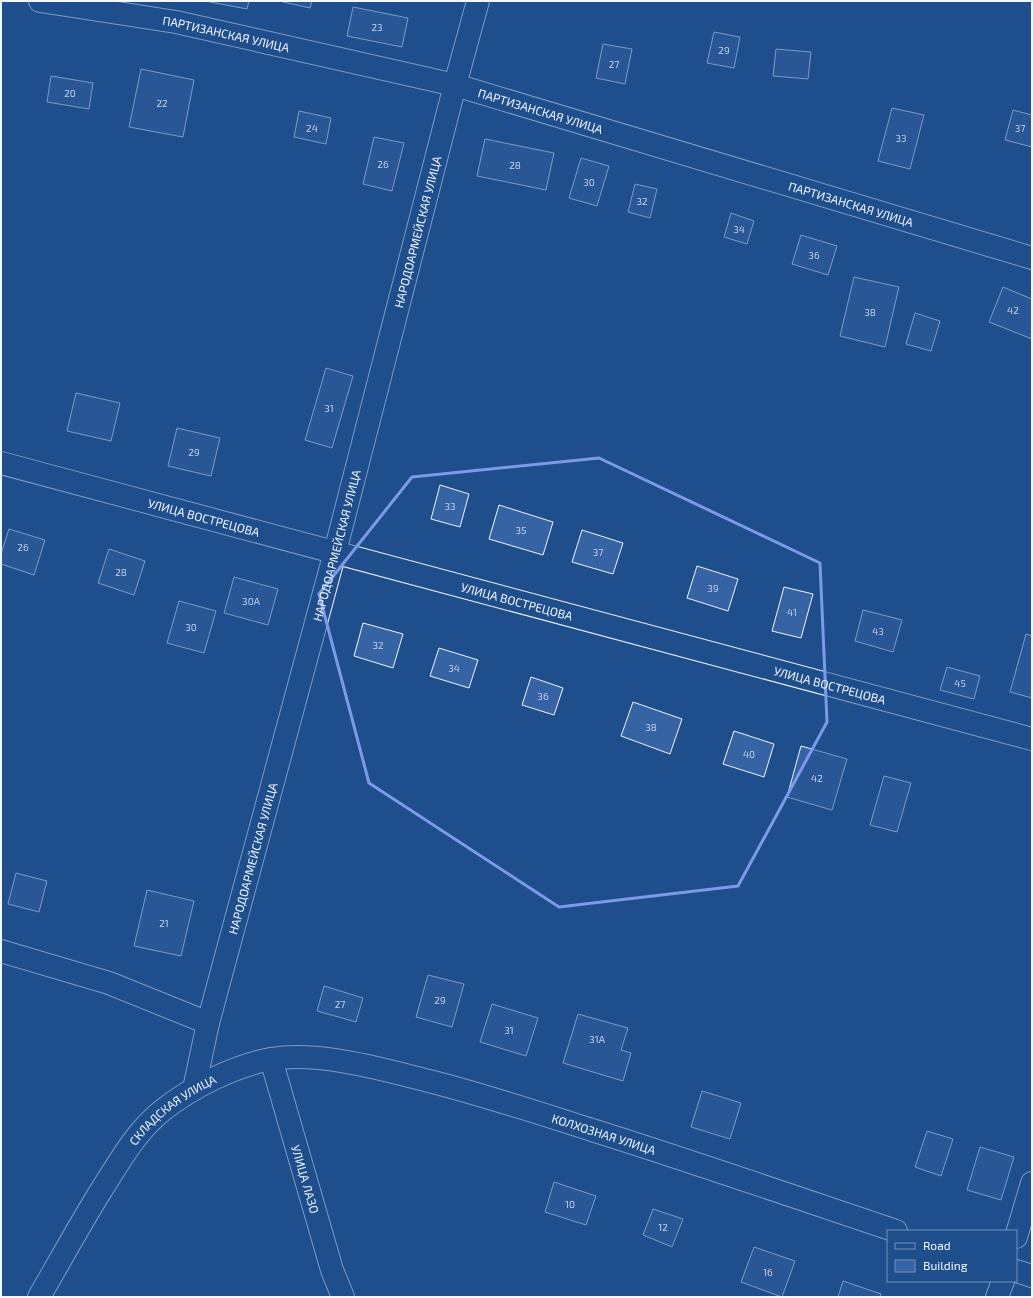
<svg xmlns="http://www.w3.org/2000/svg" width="1033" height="1298" font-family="'Exo 2',sans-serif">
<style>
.building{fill:#3563a3;stroke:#f2f6ff}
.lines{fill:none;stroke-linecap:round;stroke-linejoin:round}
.minor-casing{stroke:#f2f6ff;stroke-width:24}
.minor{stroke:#1f4e8c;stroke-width:22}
.marked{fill:none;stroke:#7d9aea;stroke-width:3;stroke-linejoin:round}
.labels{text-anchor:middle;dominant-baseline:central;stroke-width:3;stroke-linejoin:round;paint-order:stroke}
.number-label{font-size:10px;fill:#c3d1e8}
.street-label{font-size:12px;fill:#f2f6ff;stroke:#1f4e8c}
</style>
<rect width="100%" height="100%" fill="#1f4e8c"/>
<g class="building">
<path d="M 205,1 L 249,1 L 247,9 Z"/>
<path d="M 283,1 L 312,1 L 310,8 L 283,2 Z"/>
<path d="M 353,7 L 408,18 L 402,47 L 347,36 Z"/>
<path d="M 714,32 L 740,37 L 734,68 L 707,63 Z"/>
<path d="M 603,44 L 632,49 L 625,84 L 596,78 Z"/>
<path d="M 776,49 L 811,52 L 808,79 L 773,76 Z"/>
<path d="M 141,69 L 194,80 L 183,137 L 129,127 Z"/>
<path d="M 51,76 L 93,83 L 89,109 L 47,102 Z"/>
<path d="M 892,108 L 924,115 L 910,169 L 878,161 Z"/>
<path d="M 1013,110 L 1032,115 L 1032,147 L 1005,140 Z"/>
<path d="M 299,111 L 331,118 L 326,144 L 294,137 Z"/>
<path d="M 374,137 L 404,143 L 392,191 L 363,184 Z"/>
<path d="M 485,139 L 554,153 L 546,190 L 477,176 Z"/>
<path d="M 581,158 L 609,166 L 597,206 L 569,198 Z"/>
<path d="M 635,184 L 657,189 L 650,218 L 628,212 Z"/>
<path d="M 731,213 L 754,221 L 747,244 L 724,237 Z"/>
<path d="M 801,235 L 837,246 L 828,275 L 792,264 Z"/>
<path d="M 854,277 L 899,287 L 885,347 L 840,336 Z"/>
<path d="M 1003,287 L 1032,299 L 1032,339 L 989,322 Z"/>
<path d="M 915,313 L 940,321 L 931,351 L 906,344 Z"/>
<path d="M 326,368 L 353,376 L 332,448 L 305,440 Z"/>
<path d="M 76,393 L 120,403 L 111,441 L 67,431 Z"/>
<path d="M 177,428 L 220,438 L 211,476 L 168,466 Z"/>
<path d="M 440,485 L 469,494 L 460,527 L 431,519 Z"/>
<path d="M 499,505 L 553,522 L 543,555 L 489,539 Z"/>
<path d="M 9,529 L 45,540 L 34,575 L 1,564 L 1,554 Z"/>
<path d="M 582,530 L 623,543 L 613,574 L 572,562 Z"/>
<path d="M 109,549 L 145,561 L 134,595 L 98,583 Z"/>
<path d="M 697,566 L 738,579 L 728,611 L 687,598 Z"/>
<path d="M 234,577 L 278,589 L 268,625 L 224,613 Z"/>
<path d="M 784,587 L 813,594 L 801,638 L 772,631 Z"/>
<path d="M 179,601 L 216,611 L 204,653 L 167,643 Z"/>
<path d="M 863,610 L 902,620 L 893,652 L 855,641 Z"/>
<path d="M 363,623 L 403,634 L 393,668 L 354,656 Z"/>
<path d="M 1026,634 L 1032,636 L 1032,698 L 1010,692 Z"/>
<path d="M 439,648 L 478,660 L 469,688 L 430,676 Z"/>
<path d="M 947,667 L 980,676 L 974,699 L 940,690 Z"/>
<path d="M 531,677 L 563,688 L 554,715 L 522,705 Z"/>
<path d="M 633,702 L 682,719 L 670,754 L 621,736 Z"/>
<path d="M 734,731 L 774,744 L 764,777 L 723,764 Z"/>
<path d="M 801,746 L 847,759 L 832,810 L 787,797 Z"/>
<path d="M 884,776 L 911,783 L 897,832 L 870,825 Z"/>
<path d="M 16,873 L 47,881 L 39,912 L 8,904 Z"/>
<path d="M 147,890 L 194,901 L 181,956 L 134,946 Z"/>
<path d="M 428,975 L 464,984 L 452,1027 L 416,1017 Z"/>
<path d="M 324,986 L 363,998 L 356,1022 L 317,1011 Z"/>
<path d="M 492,1004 L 538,1018 L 526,1056 L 480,1042 Z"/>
<path d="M 578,1014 L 628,1028 L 621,1050 L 631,1053 L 623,1081 L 563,1063 Z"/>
<path d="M 702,1091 L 741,1103 L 730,1139 L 691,1127 Z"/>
<path d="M 927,1131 L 953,1139 L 941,1176 L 915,1167 Z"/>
<path d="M 980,1147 L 1014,1157 L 1001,1200 L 967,1190 Z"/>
<path d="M 554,1182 L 596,1196 L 586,1225 L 545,1212 Z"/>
<path d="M 653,1209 L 683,1219 L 672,1247 L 643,1235 Z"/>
<path d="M 754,1247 L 795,1261 L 782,1297 L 741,1282 Z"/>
<path d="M 843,1281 L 881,1294 L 880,1297 L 838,1297 Z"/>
</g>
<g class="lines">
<defs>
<g id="minor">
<path id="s1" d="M 40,1 L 176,22 L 455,85 L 1032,258"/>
<path id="s2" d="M 1,463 L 1032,739"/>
<path d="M 1,951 L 109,983 L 208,1023"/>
<path id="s3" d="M 271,1059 L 332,1270 L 343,1297"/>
<path id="s4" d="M 194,1089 L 208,1023 L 335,552 L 455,85 L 478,1"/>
<path d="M 1016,1237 L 1032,1183"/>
<path d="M 1016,1271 L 1032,1276"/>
<path id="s5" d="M 39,1297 C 60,1261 80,1224 102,1189 C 120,1161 136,1131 163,1110 C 192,1087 234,1066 271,1059 C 321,1051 385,1070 433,1082 C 487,1096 539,1113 592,1130 C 694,1162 795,1197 896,1231"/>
<path d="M 997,1297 L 1003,1281"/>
</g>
</defs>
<use href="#minor" class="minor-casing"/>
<use href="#minor" class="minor"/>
</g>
<path d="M0 0H1033V1298H0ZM 599,458 L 820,563 L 827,722 L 738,886 L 559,907 L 369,783 L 319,594 L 412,477 Z" fill="#1f4e8c" fill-opacity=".55" fill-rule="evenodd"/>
<path class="marked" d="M 599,458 L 820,563 L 827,722 L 738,886 L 559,907 L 369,783 L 319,594 L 412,477 Z"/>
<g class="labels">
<g class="number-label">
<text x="377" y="27">23</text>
<text x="724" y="50">29</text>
<text x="614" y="64">27</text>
<text x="70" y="93">20</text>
<text x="162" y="103">22</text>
<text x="312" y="128">24</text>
<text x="1020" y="128">37</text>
<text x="901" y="138">33</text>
<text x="383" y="164">26</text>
<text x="515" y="165">28</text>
<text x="589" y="182">30</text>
<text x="642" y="201">32</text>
<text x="739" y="229">34</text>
<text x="814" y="255">36</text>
<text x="1013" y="310">42</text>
<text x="870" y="312">38</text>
<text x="329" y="408">31</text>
<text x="194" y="452">29</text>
<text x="450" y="506">33</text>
<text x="521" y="530">35</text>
<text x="23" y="547">26</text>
<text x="598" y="552">37</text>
<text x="121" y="572">28</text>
<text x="713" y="588">39</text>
<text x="251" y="601">30А</text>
<text x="792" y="612">41</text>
<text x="191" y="627">30</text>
<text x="878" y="631">43</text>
<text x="378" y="645">32</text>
<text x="454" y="668">34</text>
<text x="960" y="683">45</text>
<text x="543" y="696">36</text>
<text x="651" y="727">38</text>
<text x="749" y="754">40</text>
<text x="817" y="778">42</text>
<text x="164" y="923">21</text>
<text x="440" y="1000">29</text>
<text x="340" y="1004">27</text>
<text x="509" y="1030">31</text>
<text x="597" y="1039">31А</text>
<text x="570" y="1204">10</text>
<text x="663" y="1227">12</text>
<text x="768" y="1272">16</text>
</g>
<g class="street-label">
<text stroke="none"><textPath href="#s1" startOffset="189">ПАРТИЗАНСКАЯ УЛИЦА</textPath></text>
<text stroke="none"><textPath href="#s1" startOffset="513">ПАРТИЗАНСКАЯ УЛИЦА</textPath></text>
<text stroke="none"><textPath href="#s1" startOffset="837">ПАРТИЗАНСКАЯ УЛИЦА</textPath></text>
<text stroke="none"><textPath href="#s4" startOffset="886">НАРОДОАРМЕЙСКАЯ УЛИЦА</textPath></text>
<text stroke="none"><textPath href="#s2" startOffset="210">УЛИЦА ВОСТРЕЦОВА</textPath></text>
<text stroke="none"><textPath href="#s4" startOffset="562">НАРОДОАРМЕЙСКАЯ УЛИЦА</textPath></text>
<text stroke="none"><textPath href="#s2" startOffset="534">УЛИЦА ВОСТРЕЦОВА</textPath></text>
<text stroke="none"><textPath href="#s2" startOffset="858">УЛИЦА ВОСТРЕЦОВА</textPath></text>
<text stroke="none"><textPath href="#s4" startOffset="238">НАРОДОАРМЕЙСКАЯ УЛИЦА</textPath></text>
<text stroke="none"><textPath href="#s5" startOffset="233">СКЛАДСКАЯ УЛИЦА</textPath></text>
<text stroke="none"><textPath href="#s5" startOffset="689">КОЛХОЗНАЯ УЛИЦА</textPath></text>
<text stroke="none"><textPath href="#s3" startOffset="125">УЛИЦА ЛАЗО</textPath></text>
</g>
</g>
<rect width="1033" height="1298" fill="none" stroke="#f2f6ff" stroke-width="4"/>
<rect x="887" y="1230" width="130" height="52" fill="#1f4e8c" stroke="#7391ba"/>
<rect x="895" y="1243" width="20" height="6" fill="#1f4e8c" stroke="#7391ba"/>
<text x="923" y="1250" font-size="12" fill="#f2f6ff">Road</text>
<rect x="895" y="1260" width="20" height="12" fill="#3563a3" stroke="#7391ba"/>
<text x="923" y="1270" font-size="12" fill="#f2f6ff">Building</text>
</svg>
